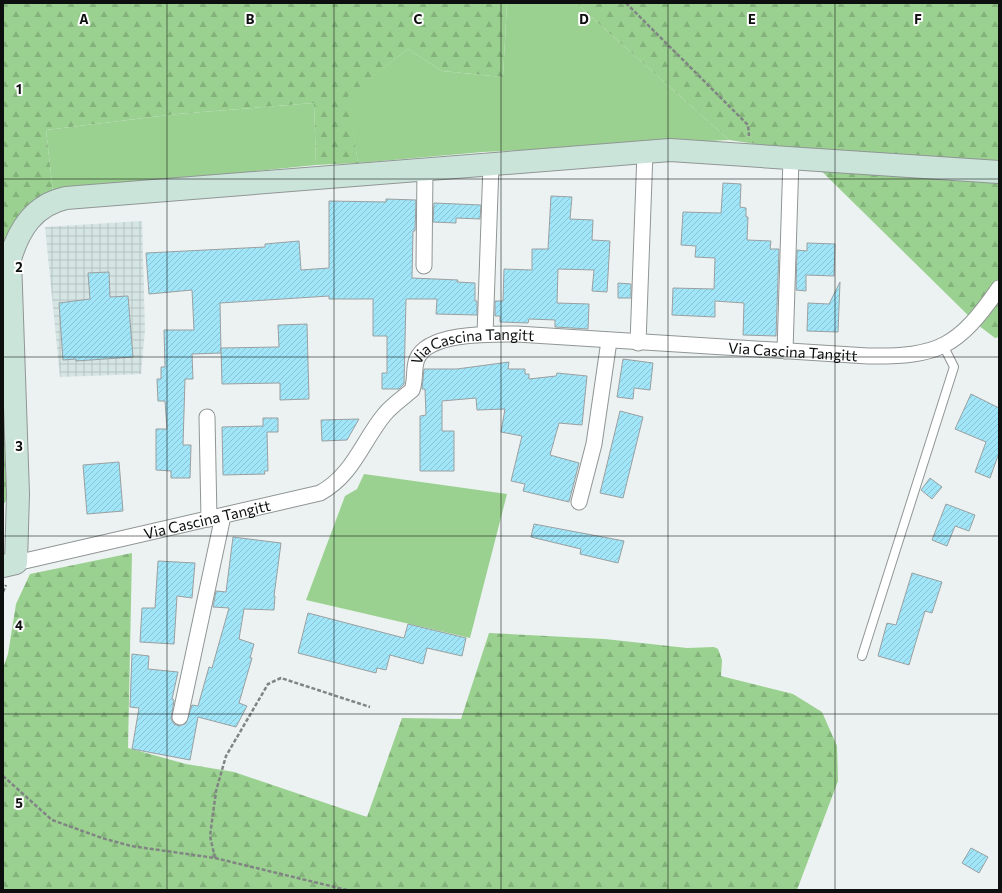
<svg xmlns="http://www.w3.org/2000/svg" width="1002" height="893" font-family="Commissioner,sans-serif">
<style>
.industrial{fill:url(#industrial-grid)}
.grass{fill:#9bd190}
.forest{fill:url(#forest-firs)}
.building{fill:url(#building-hatch);stroke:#9aa0a1}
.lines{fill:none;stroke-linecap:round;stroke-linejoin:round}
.lane-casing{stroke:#909695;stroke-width:10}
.street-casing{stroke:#909695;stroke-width:17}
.secondary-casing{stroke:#909695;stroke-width:24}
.path{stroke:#808584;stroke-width:2.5;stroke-dasharray:4 2;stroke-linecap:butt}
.lane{stroke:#fff;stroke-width:8}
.street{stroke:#fff;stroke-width:15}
.secondary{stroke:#cbe4da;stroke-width:22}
.grid{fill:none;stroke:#0d0f0f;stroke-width:1;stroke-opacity:0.55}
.labels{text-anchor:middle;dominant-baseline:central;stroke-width:4;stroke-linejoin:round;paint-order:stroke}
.street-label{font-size:15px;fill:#0d0f0f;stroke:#fff}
.grid-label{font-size:13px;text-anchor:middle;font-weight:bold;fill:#0d0f0f;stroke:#fff;stroke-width:4;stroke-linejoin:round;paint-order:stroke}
</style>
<defs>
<pattern id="industrial-grid" width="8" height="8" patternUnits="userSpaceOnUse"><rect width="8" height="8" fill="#d5e5e3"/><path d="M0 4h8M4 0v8" fill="none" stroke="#b6c3c2"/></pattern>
<pattern id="forest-firs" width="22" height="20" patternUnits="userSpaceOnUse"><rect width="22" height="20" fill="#9bd190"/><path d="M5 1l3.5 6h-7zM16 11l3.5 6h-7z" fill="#84b27b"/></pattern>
<pattern id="building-hatch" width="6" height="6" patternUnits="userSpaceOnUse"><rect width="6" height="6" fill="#a1e5f8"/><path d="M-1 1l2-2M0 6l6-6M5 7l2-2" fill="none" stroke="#89c3d3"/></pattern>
</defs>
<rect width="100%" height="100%" fill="#ebf2f1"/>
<path class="industrial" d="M 142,221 L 145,330 L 141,374 L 60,377 L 45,227 Z"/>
<g class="grass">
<path d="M 507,3 L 576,3 L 729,140 L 483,152 L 358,163 L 347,96 L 408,49 L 442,71 L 503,77 Z"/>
<path d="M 314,103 L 316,165 L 53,192 L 46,130 L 177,114 Z"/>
<path d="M 364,474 L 507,494 L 470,638 L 306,600 L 345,496 L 357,489 Z"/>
</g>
<g class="forest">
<path d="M 3,3 L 507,3 L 503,77 L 442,71 L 408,49 L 348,96 L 358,163 L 316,165 L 314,103 L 177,114 L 46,130 L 53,192 L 20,224 L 13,490 L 3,505 Z"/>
<path d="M 576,3 L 999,3 L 999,337 L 995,338 L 978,325 L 801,151 L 729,140 Z"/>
<path d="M 132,553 L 128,748 L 186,764 L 234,772 L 367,817 L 402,718 L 461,719 L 489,633 L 605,639 L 687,648 L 714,647 L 718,649 L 722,660 L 721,676 L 793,694 L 822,712 L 837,746 L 838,781 L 797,890 L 3,890 L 3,668 L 8,654 L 16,604 L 30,574 Z"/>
</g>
<g class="building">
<path d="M 723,183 L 741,184 L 740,207 L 746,208 L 746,217 L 748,217 L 747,240 L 771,241 L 770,249 L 779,249 L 776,336 L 743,335 L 744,303 L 715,301 L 715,317 L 672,315 L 673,288 L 714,289 L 715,258 L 695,257 L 696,246 L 681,245 L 683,212 L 721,213 Z"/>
<path d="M 551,196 L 572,197 L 570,219 L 593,220 L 592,240 L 610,241 L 607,292 L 592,291 L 594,270 L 558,269 L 557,303 L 589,304 L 588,329 L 555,327 L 555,320 L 529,319 L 528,323 L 500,322 L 500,316 L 495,316 L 495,301 L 503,301 L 504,269 L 532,270 L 532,249 L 548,249 Z"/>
<path d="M 386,199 L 416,200 L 415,231 L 413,231 L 412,278 L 458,280 L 457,282 L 475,283 L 475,301 L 477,301 L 477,315 L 436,314 L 437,299 L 406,299 L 404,384 L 399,389 L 382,389 L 382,373 L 387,373 L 387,336 L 373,336 L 373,299 L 329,299 L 329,296 L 220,303 L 221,353 L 192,354 L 193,379 L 185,379 L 183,445 L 191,445 L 190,478 L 171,478 L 171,471 L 156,470 L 156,429 L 167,429 L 165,401 L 158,401 L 157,379 L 161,379 L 161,367 L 165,367 L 164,330 L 194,330 L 192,290 L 149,294 L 146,253 L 265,247 L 265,244 L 299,241 L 301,270 L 329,268 L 329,201 L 386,202 Z"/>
<path d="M 434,203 L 481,205 L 480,219 L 456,218 L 456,223 L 433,222 Z"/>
<path d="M 807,243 L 835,244 L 834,276 L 806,275 L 806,291 L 796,290 L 797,250 L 807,251 Z"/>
<path d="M 109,272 L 110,297 L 128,296 L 133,357 L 76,361 L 76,359 L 63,360 L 59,303 L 90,299 L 88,273 Z"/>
<path d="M 840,282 L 838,332 L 807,331 L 808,303 L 829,304 Z"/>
<path d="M 618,283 L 631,284 L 631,298 L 618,298 Z"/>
<path d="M 307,324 L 309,399 L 280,400 L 280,383 L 222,384 L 221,348 L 279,347 L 278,325 Z"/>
<path d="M 623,359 L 653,363 L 650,390 L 634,388 L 633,399 L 617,397 Z"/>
<path d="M 509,362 L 508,369 L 525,369 L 525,374 L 529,374 L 529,379 L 556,376 L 557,373 L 587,376 L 582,425 L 559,423 L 550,455 L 579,463 L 569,502 L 523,491 L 525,484 L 511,481 L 522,436 L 501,432 L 505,409 L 477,410 L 476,398 L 442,401 L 442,431 L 454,431 L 454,471 L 420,471 L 420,416 L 426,415 L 425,389 L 422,389 L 424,369 L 457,369 Z"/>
<path d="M 971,394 L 999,408 L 999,453 L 990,478 L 975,472 L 986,442 L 955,429 Z"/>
<path d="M 620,411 L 643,417 L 623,498 L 600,493 Z"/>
<path d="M 263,418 L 278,418 L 278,432 L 267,432 L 268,471 L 264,471 L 265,474 L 223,475 L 222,427 L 263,426 Z"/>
<path d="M 359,419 L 347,440 L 322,441 L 321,420 Z"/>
<path d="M 119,462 L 123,511 L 87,514 L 83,465 Z"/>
<path d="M 930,478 L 942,487 L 932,499 L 921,490 Z"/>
<path d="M 946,504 L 975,515 L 969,531 L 955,526 L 947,546 L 932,540 Z"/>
<path d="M 534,524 L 624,541 L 618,563 L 580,554 L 581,549 L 531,537 Z"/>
<path d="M 233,537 L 281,543 L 274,596 L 275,596 L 274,610 L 244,609 L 239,639 L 254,644 L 250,658 L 252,658 L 239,703 L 247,706 L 236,727 L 198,717 L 190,760 L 132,749 L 139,708 L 130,707 L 132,654 L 149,656 L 148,669 L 178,672 L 172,699 L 174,700 L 171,719 L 174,724 L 179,726 L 186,723 L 192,705 L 198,706 L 209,667 L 212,668 L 229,608 L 213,607 L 216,591 L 226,592 Z"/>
<path d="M 158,561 L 195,563 L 192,598 L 177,596 L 174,644 L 140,642 L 142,608 L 155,608 Z"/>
<path d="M 912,573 L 942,582 L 932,613 L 925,611 L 909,665 L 878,656 L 887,623 L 896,625 Z"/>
<path d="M 308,613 L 404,638 L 408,624 L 466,638 L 462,656 L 427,648 L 423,664 L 390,655 L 386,670 L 377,668 L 376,673 L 298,653 Z"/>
<path d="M 971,848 L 988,857 L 979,873 L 962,863 Z"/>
</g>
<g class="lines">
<defs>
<path id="lane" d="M 862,656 L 954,367 L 944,347"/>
<g id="street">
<path d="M 424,266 L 425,170"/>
<path d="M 485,334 L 491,165"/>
<path d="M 638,343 L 645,152"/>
<path d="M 785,351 L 791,158"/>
<path d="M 207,417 L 209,519"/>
<path d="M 579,502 L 594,444 L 609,341"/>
<path id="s1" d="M 16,563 L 320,493 C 353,475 362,442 384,415 C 392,405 403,398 412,390 C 416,380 413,369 417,359 C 428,332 493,334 517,334 L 868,356 C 939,357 958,347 999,288"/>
<path d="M 180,717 L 223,516"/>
</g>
<path id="secondary" d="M 3,566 L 16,563 L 18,494 L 10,259 C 19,229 34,205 66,198 L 670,150 L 999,172"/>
</defs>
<use href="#lane" class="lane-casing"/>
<use href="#street" class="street-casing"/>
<use href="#secondary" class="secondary-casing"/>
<g class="path">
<path d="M 626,3 L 748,125 L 749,136"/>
<path d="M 3,592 L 6,585"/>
<path d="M 3,776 L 52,820 L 102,838 L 131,846 L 215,858 L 210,836 L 216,791 L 226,756 L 268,684 L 281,678 L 370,707"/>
<path d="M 215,858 L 347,890"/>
</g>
<use href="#lane" class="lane"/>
<use href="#street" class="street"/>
<use href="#secondary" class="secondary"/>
</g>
<path class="grid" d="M 167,3 L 167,890M 334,3 L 334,890M 501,3 L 501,890M 668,3 L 668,890M 835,3 L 835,890M 3,179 L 999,179M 3,357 L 999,357M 3,536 L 999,536M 3,714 L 999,714"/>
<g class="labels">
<g class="street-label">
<text stroke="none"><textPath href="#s1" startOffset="867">Via Cascina Tangitt</textPath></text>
<text stroke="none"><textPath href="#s1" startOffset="543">Via Cascina Tangitt</textPath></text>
<text stroke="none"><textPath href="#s1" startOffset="196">Via Cascina Tangitt</textPath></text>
</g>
</g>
<g class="grid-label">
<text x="84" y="24">A</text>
<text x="250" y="24">B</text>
<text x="418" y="24">C</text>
<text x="584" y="24">D</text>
<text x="752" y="24">E</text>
<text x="918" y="24">F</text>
<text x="19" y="94">1</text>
<text x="19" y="272">2</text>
<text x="19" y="451">3</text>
<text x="19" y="630">4</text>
<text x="19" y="808">5</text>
</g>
<rect width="1002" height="893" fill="none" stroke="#0d0f0f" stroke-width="8"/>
</svg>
